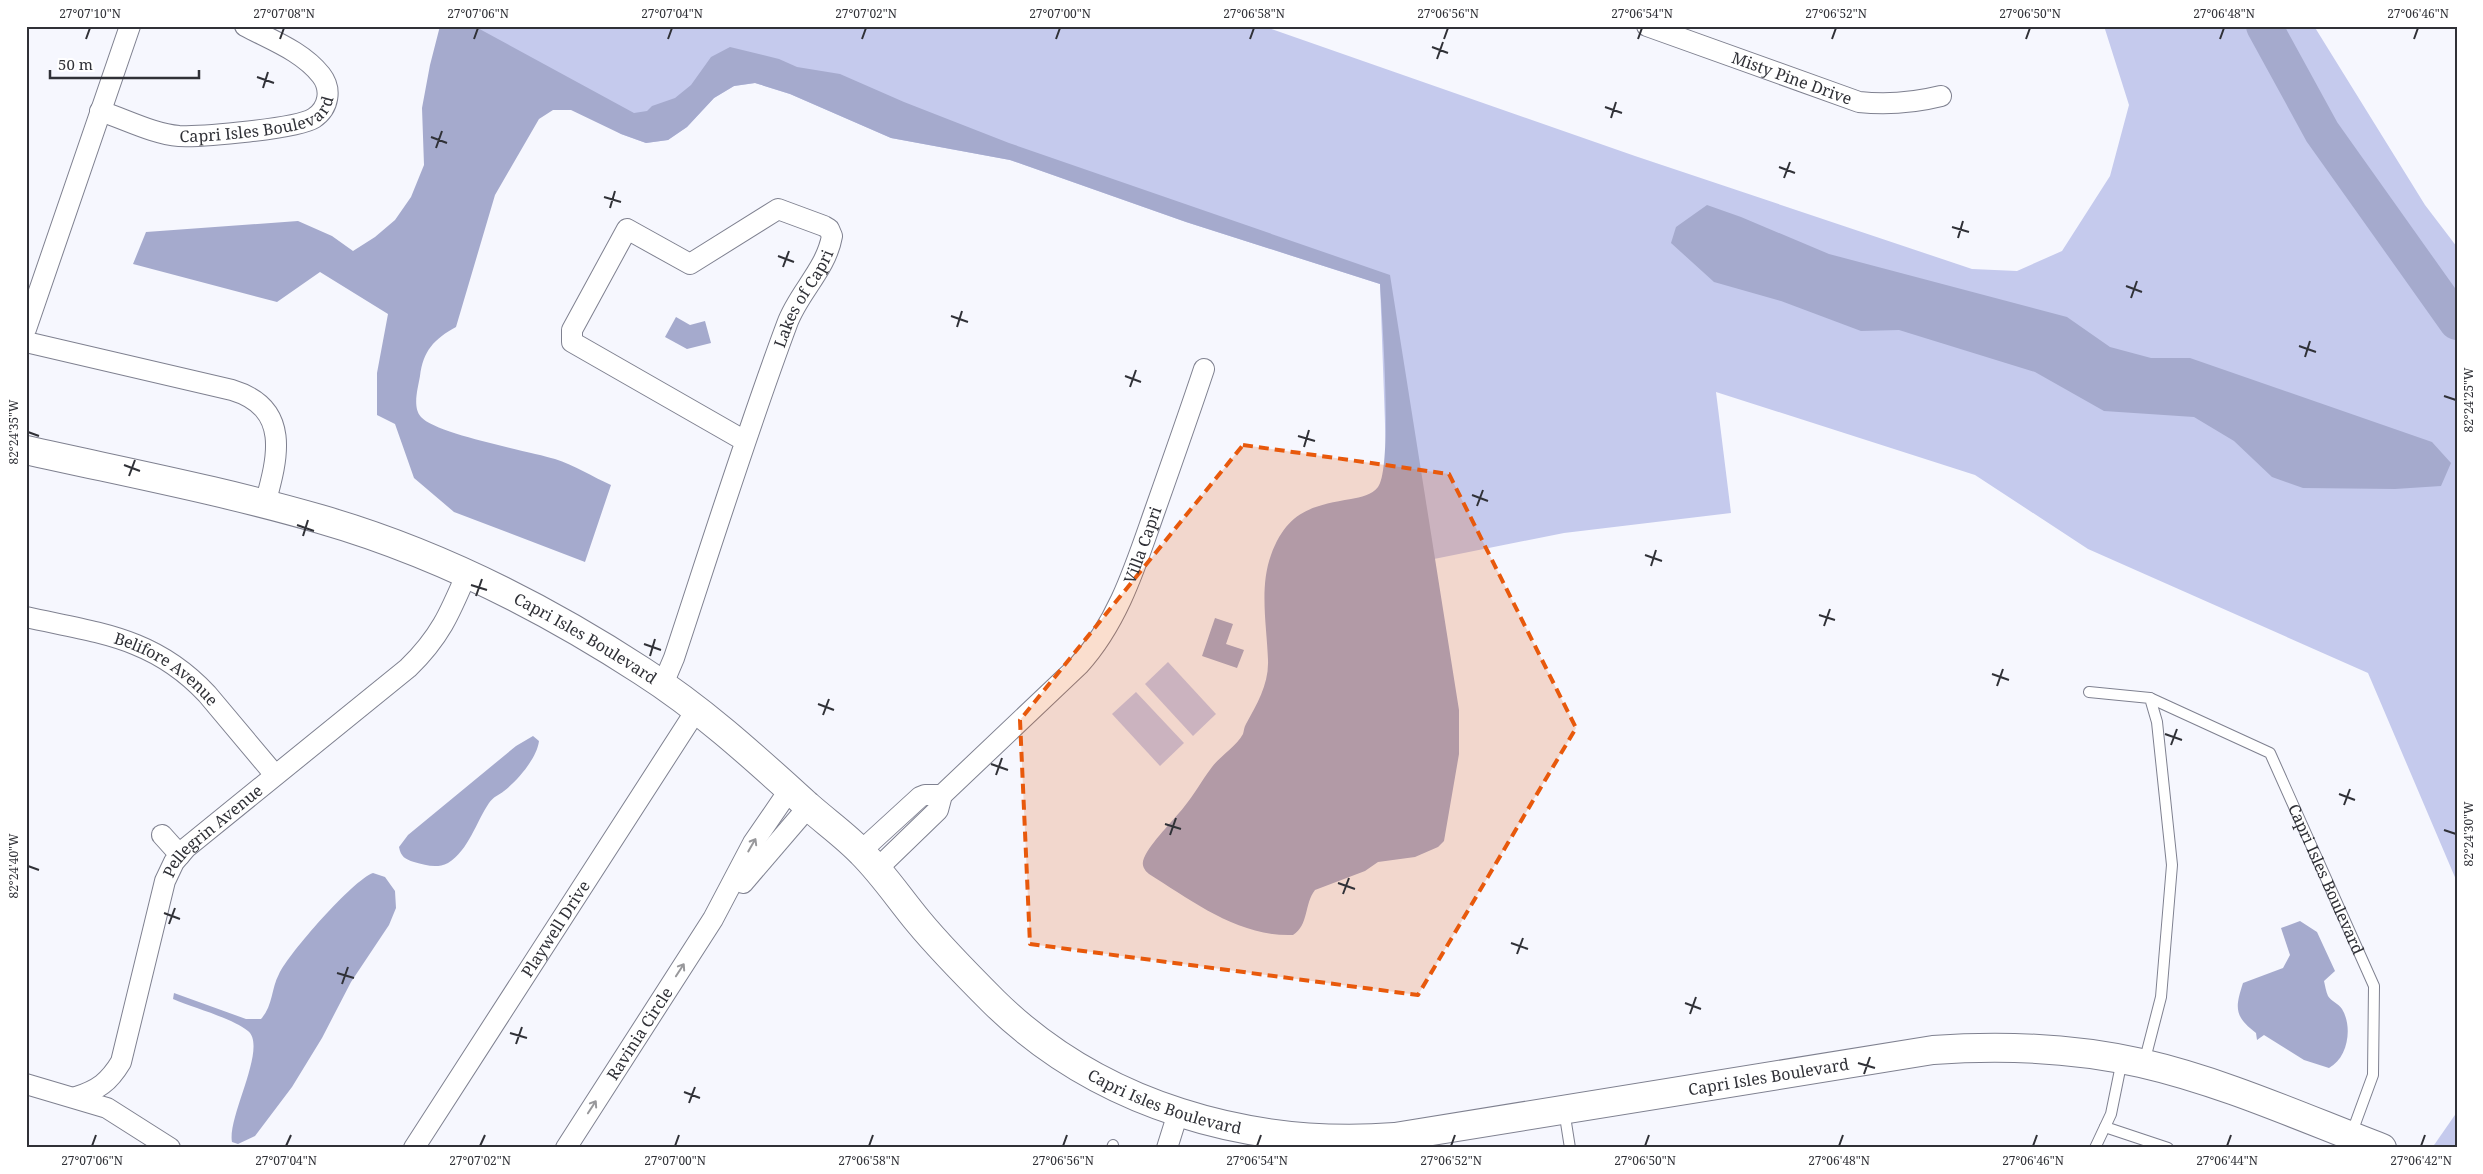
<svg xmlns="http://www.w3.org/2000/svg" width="2483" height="1174" font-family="'Noto Serif',serif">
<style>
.green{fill:#c5caed}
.water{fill:#a5aacd}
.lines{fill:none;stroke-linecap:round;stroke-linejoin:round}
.river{stroke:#a5aacd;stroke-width:36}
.lane-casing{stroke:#7f8190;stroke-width:12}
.street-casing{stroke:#7f8190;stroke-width:22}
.secondary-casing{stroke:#7f8190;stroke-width:30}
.lane{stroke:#fff;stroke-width:10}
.street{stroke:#fff;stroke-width:20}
.secondary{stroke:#fff;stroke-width:28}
.oneway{stroke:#98989b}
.marked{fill:#e8590c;fill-opacity:0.2;stroke:#e8590c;stroke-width:4;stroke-dasharray:10 6;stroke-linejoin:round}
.ticks{fill:none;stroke:#303137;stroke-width:2}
.labels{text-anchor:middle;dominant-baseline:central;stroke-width:4;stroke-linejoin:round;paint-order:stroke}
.street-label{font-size:16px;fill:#303137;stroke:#fff}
.neatline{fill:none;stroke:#303137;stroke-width:2}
.ticks-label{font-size:12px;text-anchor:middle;fill:#303137}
</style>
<rect width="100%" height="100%" fill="#f6f7fe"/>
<g class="green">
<path d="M 456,26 L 1263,26 L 1635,156 L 1972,269 L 2017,271 L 2062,251 L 2110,176 L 2129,105 L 2104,26 L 2314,26 L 2425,205 L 2457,247 L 2457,882 L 2368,673 L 2088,549 L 1975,475 L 1716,392 L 1731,513 L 1564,533 L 1434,559 L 1386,452 L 1380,284 L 1186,222 L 1010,160 L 891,138 L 790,94 L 755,83 L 734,86 L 714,98 L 687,127 L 668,140 L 646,143 L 621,134 Z"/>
<path d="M 1168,662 L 1216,714 L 1193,736 L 1145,684 Z"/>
<path d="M 1136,692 L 1184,743 L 1160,766 L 1112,714 Z"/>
<path d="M 2457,1112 L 2457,1148 L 2432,1148 Z"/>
</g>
<g class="water">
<path d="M 440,26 L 474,26 L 634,113 L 647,111 L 652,106 L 675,98 L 691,85 L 711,57 L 730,47 L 779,59 L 797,67 L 840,74 L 904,102 L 1009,143 L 1390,275 L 1459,710 L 1459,754 L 1444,841 L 1438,847 L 1415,857 L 1378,862 L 1365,871 L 1315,890 C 1304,904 1309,925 1293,935 C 1239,937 1192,901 1149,874 C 1144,870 1141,865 1144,858 C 1151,842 1173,821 1184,807 C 1194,795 1202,780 1212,767 C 1220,756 1236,747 1243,734 C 1244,731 1244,727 1246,724 C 1257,704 1269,684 1268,660 C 1267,627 1259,588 1271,555 C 1287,512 1310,506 1351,499 C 1361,497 1372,495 1378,487 C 1393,467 1382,317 1380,284 L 1186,222 L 1010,160 L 891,138 L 790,94 L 755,83 L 734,86 L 714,98 L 687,127 L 668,140 L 646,143 L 621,134 L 571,110 L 553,110 L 539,119 L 495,195 L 456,327 C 434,339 423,351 420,376 C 418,388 412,407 421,417 C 436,434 528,451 555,459 C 574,465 593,477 611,485 L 585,562 L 454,512 L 414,478 L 395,424 L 377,415 L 377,373 L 388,314 L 320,272 L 277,302 L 133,264 L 146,232 L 298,221 L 332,236 L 353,251 L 375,237 L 395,220 L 411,197 L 424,165 L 422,108 L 430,65 Z"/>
<path d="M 1707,205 L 1741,217 L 1829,254 L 2067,317 L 2110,347 L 2151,358 L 2190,358 L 2432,442 L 2451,463 L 2441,486 L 2395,489 L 2303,488 L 2272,477 L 2234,441 L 2194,417 L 2104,411 L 2035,372 L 1899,330 L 1861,331 L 1781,301 L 1714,282 L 1671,243 L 1676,227 Z"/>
<path d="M 676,317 L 690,325 L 705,321 L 711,343 L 687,349 L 665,337 Z"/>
<path d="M 1215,618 L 1233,624 L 1226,644 L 1244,650 L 1237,668 L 1202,656 Z"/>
<path d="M 533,736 L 539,741 C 537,758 518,780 504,791 C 499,795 493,797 489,803 C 476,822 469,850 448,863 C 436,869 426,865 414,862 C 405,859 401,857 399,847 L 408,835 L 516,746 Z"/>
<path d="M 373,873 L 385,877 L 395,891 L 396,908 L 389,925 L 351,982 L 322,1038 L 292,1087 L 255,1136 L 238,1144 L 232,1142 C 227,1117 268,1047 248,1031 C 232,1018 194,1008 173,999 L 174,993 L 246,1019 L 261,1019 C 273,1006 271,989 279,974 C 289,953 353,880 373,873 Z"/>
<path d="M 2300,921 L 2317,932 L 2335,971 L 2324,981 C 2325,985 2326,992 2328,996 C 2331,1001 2339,1004 2342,1009 C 2353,1027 2348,1058 2329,1068 L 2304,1060 L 2264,1035 L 2257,1040 L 2256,1033 C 2234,1016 2235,1008 2243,983 L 2283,968 L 2290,955 L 2281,928 Z"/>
</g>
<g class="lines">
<path class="river" d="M 2264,26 L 2322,132 L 2457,322"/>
<defs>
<g id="lane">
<path d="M 2089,692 L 2150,698 L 2157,722 L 2172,865 L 2161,997 L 2144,1063"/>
<path id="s1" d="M 2150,698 L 2270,753 L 2374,986 L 2373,1075 L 2351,1135"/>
<path d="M 1564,1110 L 1570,1148"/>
<path d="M 2105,1127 L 2168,1148"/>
<path d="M 1112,1148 L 1113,1145"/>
<path d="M 2095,1148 L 2111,1114 L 2122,1060"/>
</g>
<g id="street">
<path id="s2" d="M 1647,26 L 1859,102 C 1888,105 1913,103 1941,96"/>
<path id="s3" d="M 100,111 C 125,119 153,134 179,136 C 202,137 297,129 314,118 C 329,108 332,89 321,75 C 302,51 271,40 245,26"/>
<path d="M 26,329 L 130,26"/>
<path d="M 26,342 L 232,390 C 291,408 278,457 265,504"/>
<path id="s4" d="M 26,617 C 98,633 154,637 207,694 L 275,775"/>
<path id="s5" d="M 663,684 L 674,658 C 711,546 746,434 787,324 C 798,293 826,270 832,236 L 829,229 L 824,226 L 778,209 L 690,264 L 627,229 L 572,330 L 572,342 L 745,441"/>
<path d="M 162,835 L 180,855"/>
<path d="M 861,851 L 920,797 L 925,795 L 942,795"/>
<path id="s6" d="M 877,869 L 938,810 L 942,795 L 1079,665 C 1118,622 1135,567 1154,513 C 1171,465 1188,417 1204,369"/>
<path d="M 743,883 L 809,806"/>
<path d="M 26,1084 L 107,1108 L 170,1148"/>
<path id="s7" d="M 76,1097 C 98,1090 109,1082 121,1062 L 165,881 L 174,862 L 186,848 L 408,668 C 440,637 450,613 467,573"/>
<path id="s8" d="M 414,1148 L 697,709"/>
<path id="s9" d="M 566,1148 L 713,919 L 753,843 L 790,789"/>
<path d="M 1167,1148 L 1178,1113"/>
</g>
<g id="secondary">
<path id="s10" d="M 26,450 C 124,472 224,491 320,519 C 435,552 542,606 642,671 C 703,710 755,758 808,806 C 826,822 846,836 862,853 C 883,874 899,898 918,921 C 941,949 968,976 994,1002 C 1100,1106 1250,1148 1395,1137 L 1933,1050 C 2002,1045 2074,1048 2141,1063 C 2224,1082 2303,1118 2382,1148"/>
</g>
</defs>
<use href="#lane" class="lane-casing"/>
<use href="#street" class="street-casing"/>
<use href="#secondary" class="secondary-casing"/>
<use href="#lane" class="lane"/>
<use href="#street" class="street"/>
<use href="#secondary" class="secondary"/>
</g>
<defs><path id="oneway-shaft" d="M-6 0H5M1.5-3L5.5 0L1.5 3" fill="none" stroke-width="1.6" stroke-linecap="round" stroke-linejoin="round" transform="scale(1.25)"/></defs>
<g class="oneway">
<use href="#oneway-shaft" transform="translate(752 845) rotate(-60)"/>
<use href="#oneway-shaft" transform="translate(680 970) rotate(-57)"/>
<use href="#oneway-shaft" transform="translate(592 1107) rotate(-57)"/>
</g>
<path class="marked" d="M 1243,445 L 1449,474 L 1576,728 L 1418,995 L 1030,944 L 1020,720 Z"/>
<path class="ticks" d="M 86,39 L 90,28M 280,39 L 284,28M 474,39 L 478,28M 668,39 L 672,28M 862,39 L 866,28M 1056,39 L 1060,28M 1250,39 L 1254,28M 1444,39 L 1448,28M 1638,39 L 1642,28M 1832,39 L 1836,28M 2026,39 L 2030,28M 2220,39 L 2224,28M 2414,39 L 2418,28M 1432,47 L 1448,53M 1437,59 L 1443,42M 257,77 L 274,83M 263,88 L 268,72M 1605,107 L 1622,113M 1611,118 L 1616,102M 431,137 L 447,143M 436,148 L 442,131M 1779,167 L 1795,173M 1784,178 L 1790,162M 604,197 L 621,202M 610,208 L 615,191M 1952,227 L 1969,232M 1958,238 L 1963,221M 778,256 L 794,262M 783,267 L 789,251M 2126,286 L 2142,292M 2131,298 L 2137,281M 951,316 L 968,322M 957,327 L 962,311M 2299,346 L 2316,352M 2305,357 L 2310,341M 1125,376 L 1141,382M 1130,387 L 1136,370M 2444,396 L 2456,400M 28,432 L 39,436M 1298,436 L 1315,441M 1304,447 L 1309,430M 124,465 L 140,471M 129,476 L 135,460M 1472,495 L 1488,501M 1477,506 L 1483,490M 297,525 L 314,531M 303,536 L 308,520M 1645,555 L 1662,561M 1651,566 L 1656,550M 471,585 L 487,590M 476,596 L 482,579M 1819,615 L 1835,620M 1824,626 L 1830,609M 644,644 L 661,650M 650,656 L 655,639M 1992,674 L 2009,680M 1997,686 L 2003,669M 818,704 L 834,710M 823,715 L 829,699M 2165,734 L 2182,740M 2171,745 L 2177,729M 991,764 L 1008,770M 996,775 L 1002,758M 2339,794 L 2355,800M 2344,805 L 2350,789M 1165,824 L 1181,829M 2444,830 L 2456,834M 1170,835 L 1176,818M 28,866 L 39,870M 1338,883 L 1355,889M 1343,894 L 1349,878M 164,913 L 180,919M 169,924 L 175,908M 1511,943 L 1528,949M 1517,954 L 1523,938M 337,973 L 354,978M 342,984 L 348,967M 1685,1003 L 1701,1009M 1690,1014 L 1696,997M 510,1033 L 527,1038M 516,1044 L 522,1027M 1858,1063 L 1875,1068M 1864,1074 L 1870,1057M 684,1092 L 700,1098M 689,1103 L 695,1087M 92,1146 L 96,1135M 286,1146 L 291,1135M 480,1146 L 485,1135M 675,1146 L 679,1135M 869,1146 L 873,1135M 1063,1146 L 1067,1135M 1257,1146 L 1261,1135M 1451,1146 L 1455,1135M 1645,1146 L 1649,1135M 1839,1146 L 1843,1135M 2033,1146 L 2037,1135M 2227,1146 L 2231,1135M 2421,1146 L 2425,1135"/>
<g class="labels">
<g class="street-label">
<text stroke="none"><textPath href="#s2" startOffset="154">Misty Pine Drive</textPath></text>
<text stroke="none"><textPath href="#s3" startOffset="165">Capri Isles Boulevard</textPath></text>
<text stroke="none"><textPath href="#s5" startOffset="411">Lakes of Capri</textPath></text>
<text stroke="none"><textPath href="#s6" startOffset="426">Villa Capri</textPath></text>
<text stroke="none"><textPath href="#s10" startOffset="594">Capri Isles Boulevard</textPath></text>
<text stroke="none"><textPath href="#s4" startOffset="152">Belifore Avenue</textPath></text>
<text stroke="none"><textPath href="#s7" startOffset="315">Pellegrin Avenue</textPath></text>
<text stroke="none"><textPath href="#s1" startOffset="270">Capri Isles Boulevard</textPath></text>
<text stroke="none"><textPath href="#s8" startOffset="261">Playwell Drive</textPath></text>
<text stroke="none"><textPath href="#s9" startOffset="136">Ravinia Circle</textPath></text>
<text stroke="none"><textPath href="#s10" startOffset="1959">Capri Isles Boulevard</textPath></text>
<text stroke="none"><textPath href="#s10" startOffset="1345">Capri Isles Boulevard</textPath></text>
</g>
</g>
<rect width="2483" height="1174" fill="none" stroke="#ffffff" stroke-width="55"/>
<path d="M50 70v8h149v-8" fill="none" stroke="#303137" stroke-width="2.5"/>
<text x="58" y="70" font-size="15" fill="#303137" stroke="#ffffff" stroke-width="4" paint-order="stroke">50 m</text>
<rect x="28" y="28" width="2428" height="1118" class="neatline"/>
<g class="ticks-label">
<text x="90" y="18">27°07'10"N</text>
<text x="284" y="18">27°07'08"N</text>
<text x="478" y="18">27°07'06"N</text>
<text x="672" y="18">27°07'04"N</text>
<text x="866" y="18">27°07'02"N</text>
<text x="1060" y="18">27°07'00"N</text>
<text x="1254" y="18">27°06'58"N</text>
<text x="1448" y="18">27°06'56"N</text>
<text x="1642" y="18">27°06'54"N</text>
<text x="1836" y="18">27°06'52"N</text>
<text x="2030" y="18">27°06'50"N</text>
<text x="2224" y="18">27°06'48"N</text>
<text x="2418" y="18">27°06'46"N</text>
<text transform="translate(2469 400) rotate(-90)" y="4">82°24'25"W</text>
<text transform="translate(14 432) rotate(-90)" y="4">82°24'35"W</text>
<text transform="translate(2469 834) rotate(-90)" y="4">82°24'30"W</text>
<text transform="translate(14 866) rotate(-90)" y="4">82°24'40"W</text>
<text x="92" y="1165">27°07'06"N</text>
<text x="286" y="1165">27°07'04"N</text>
<text x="480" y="1165">27°07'02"N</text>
<text x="675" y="1165">27°07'00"N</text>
<text x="869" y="1165">27°06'58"N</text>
<text x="1063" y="1165">27°06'56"N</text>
<text x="1257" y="1165">27°06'54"N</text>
<text x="1451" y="1165">27°06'52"N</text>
<text x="1645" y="1165">27°06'50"N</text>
<text x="1839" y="1165">27°06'48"N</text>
<text x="2033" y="1165">27°06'46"N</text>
<text x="2227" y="1165">27°06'44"N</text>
<text x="2421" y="1165">27°06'42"N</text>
</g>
</svg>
